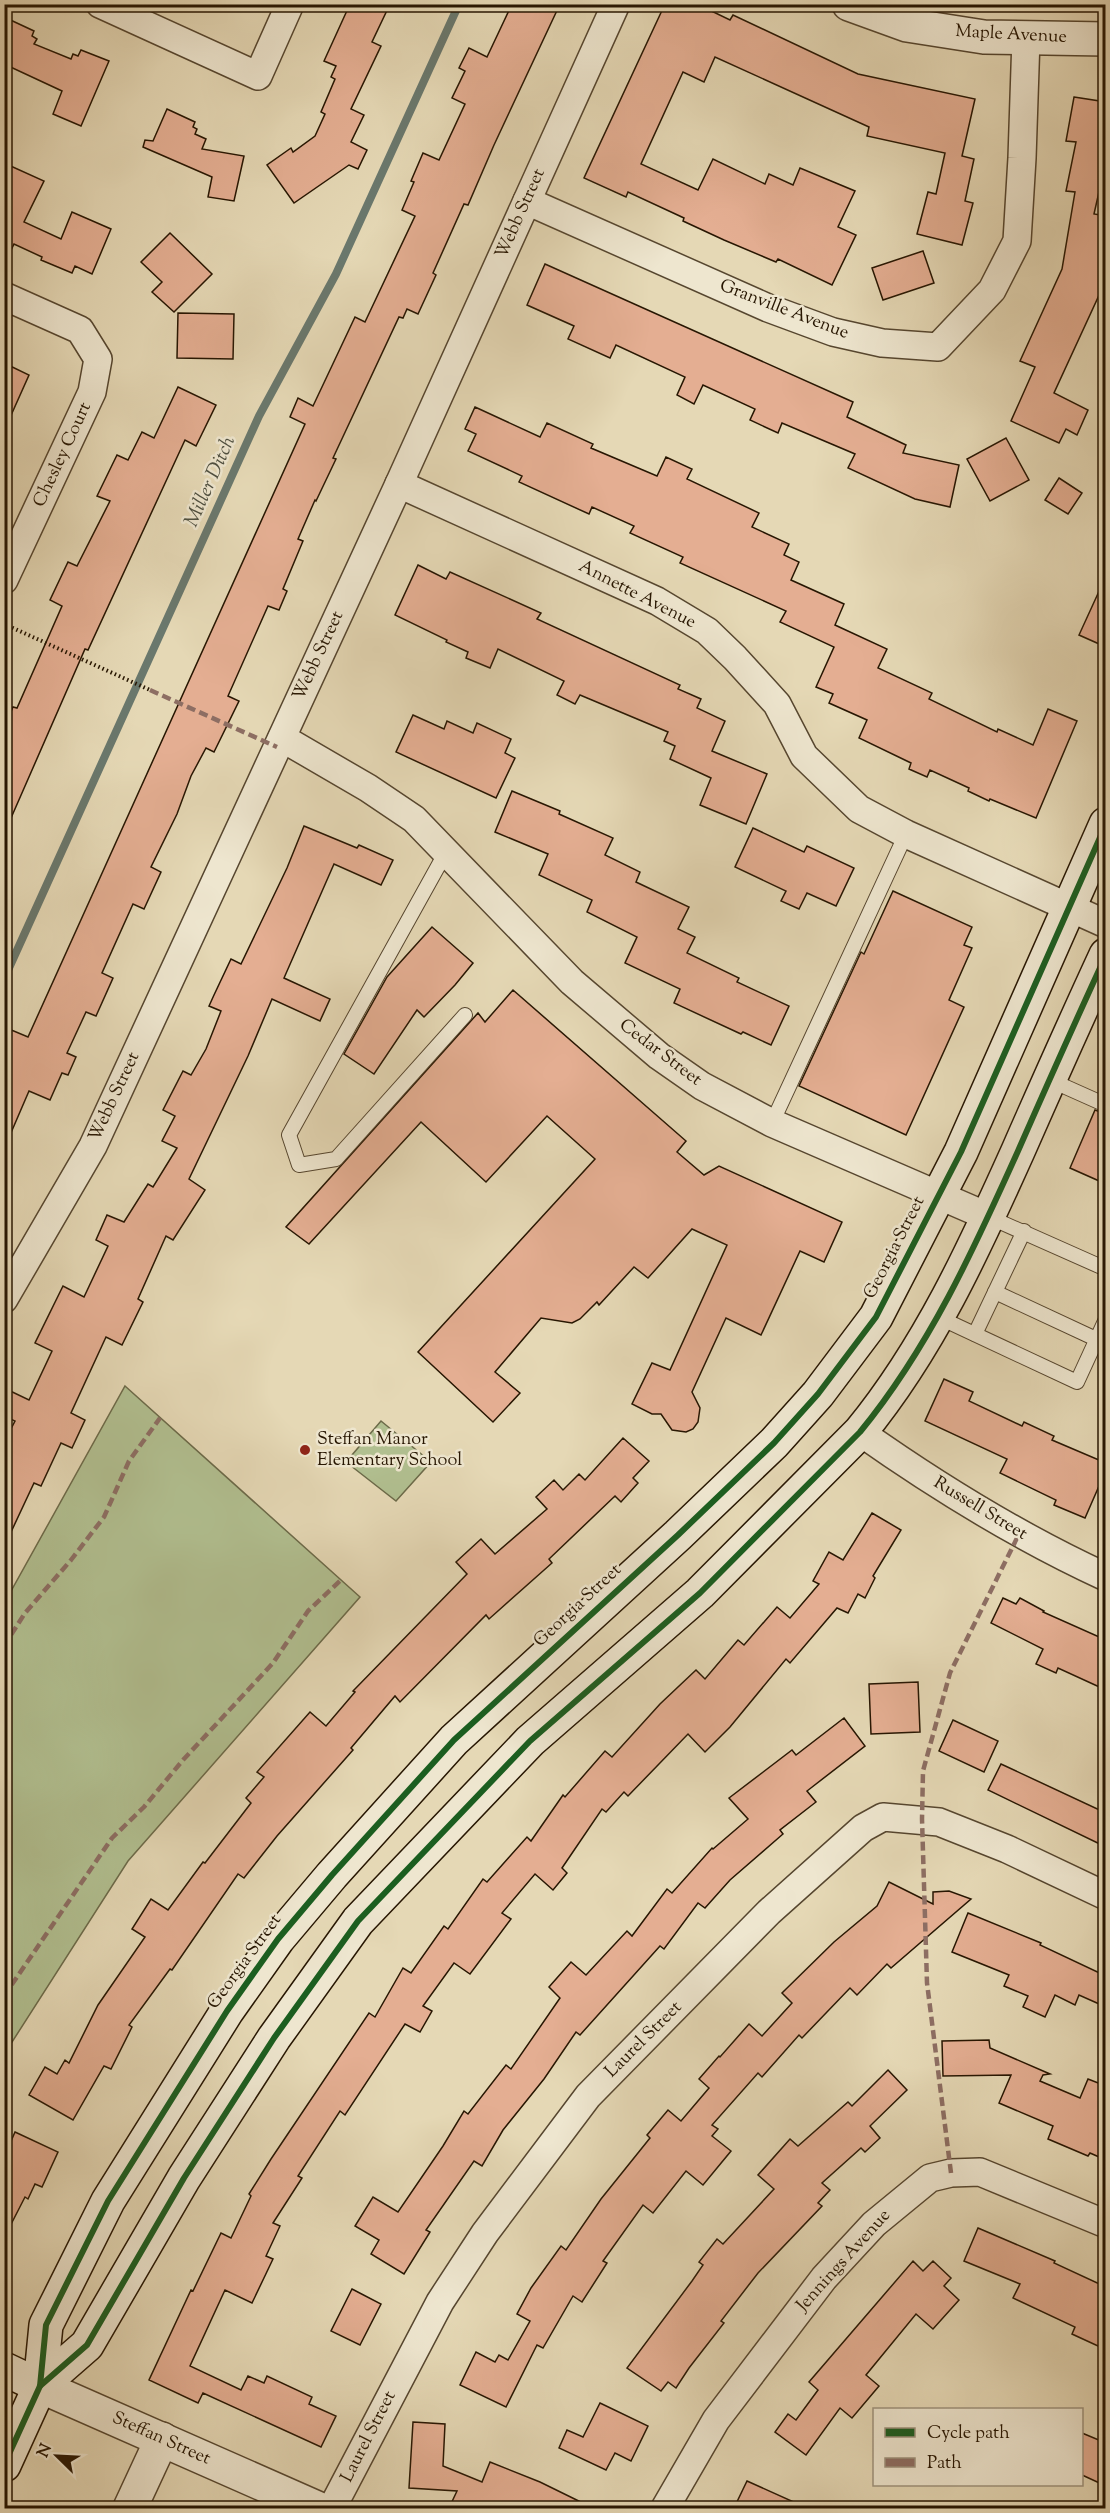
<svg xmlns="http://www.w3.org/2000/svg" width="1110" height="2513" font-family="'Sorts Mill Goudy',serif">
<style>
.green{fill:#b1bf90;stroke:#6c6a49;stroke-width:1.5}
.lines{fill:none;stroke-linecap:round;stroke-linejoin:round}
.stream{stroke:#6a786d;stroke-width:8}
.building{fill:#e4ae92;stroke:#271602;stroke-width:1.5}
.service-casing{stroke:#56462f;stroke-width:16}
.minor-casing{stroke:#56462f;stroke-width:30}
.tertiary-casing{stroke:#56462f;stroke-width:36}
.secondary-casing{stroke:#271602;stroke-width:36}
.path{stroke:#271602;stroke-width:4;stroke-dasharray:1.5 3;stroke-linecap:butt}
.service{stroke:#eee6cf;stroke-width:14}
.minor{stroke:#eee6cf;stroke-width:27}
.tertiary{stroke:#eee6cf;stroke-width:33}
.secondary{stroke:#eee6cf;stroke-width:33}
.quiet{stroke:#8d6e63;stroke-width:4.5;stroke-dasharray:9 4.5;stroke-linecap:butt}
.cycleway-casing{stroke:#eee6cf;stroke-width:10}
.cycleway{stroke:#1b5e20;stroke-width:6}
.poi-dot{fill:#8f2418;stroke:#eee6cf;stroke-width:2}
.labels{text-anchor:middle;dominant-baseline:central;stroke-width:5;stroke-linejoin:round;paint-order:stroke}
.street-label{font-size:18px;fill:#271602;stroke:#eee6cf}
.poi-label{font-size:18px;fill:#271602;stroke:#eee6cf;text-anchor:start}
.water-label{font-size:20px;font-style:italic;fill:#4e4f40;stroke:#eee6cf}
</style>
<rect width="100%" height="100%" fill="#e5d8b5"/>
<filter id="stains"><feTurbulence type="fractalNoise" baseFrequency=".00333" numOctaves="4"/><feColorMatrix values="0 0 0 0 .2 0 0 0 0 .09 0 0 0 0 .02 0 0 0 .5 -.17"/></filter>
<radialGradient id="worn" r=".72"><stop offset=".6" stop-color="#630" stop-opacity="0"/><stop offset="1" stop-color="#630" stop-opacity=".3"/></radialGradient>
<g class="green">
<path d="M 125,1386 L 360,1597 L 128,1861 L 5,2053 L 5,1602 Z"/>
<path d="M 381,1421 L 431,1462 L 396,1501 L 346,1462 Z"/>
</g>
<g class="lines">
<path class="stream" d="M 4,979 L 259,416 L 336,274 L 459,4"/>
</g>
<g class="building">
<path d="M 350,4 L 390,4 L 372,42 L 381,46 L 351,109 L 364,115 L 351,142 L 367,150 L 358,169 L 349,165 L 294,203 L 267,165 L 291,148 L 293,152 L 315,136 L 325,114 L 321,112 L 335,79 L 331,77 L 336,66 L 324,61 Z"/>
<path d="M 512,4 L 560,4 L 494,145 L 468,205 L 464,204 L 433,273 L 436,275 L 418,314 L 407,309 L 403,318 L 399,317 L 333,458 L 336,459 L 316,501 L 315,500 L 298,539 L 303,541 L 283,589 L 287,591 L 279,610 L 268,606 L 228,696 L 239,701 L 214,752 L 206,748 L 191,776 L 177,814 L 151,867 L 161,872 L 144,909 L 133,904 L 102,973 L 113,978 L 96,1016 L 86,1012 L 67,1053 L 76,1057 L 68,1075 L 62,1073 L 50,1100 L 29,1091 L 4,1149 L 4,1040 L 9,1029 L 28,1037 L 305,424 L 290,417 L 298,398 L 313,406 L 355,317 L 365,322 L 415,216 L 402,210 L 414,182 L 411,181 L 423,153 L 439,160 L 465,104 L 452,98 L 465,71 L 459,68 L 469,48 L 487,57 Z"/>
<path d="M 665,4 L 697,4 L 730,20 L 733,15 L 858,74 L 975,99 L 962,156 L 974,159 L 965,201 L 973,203 L 962,245 L 917,234 L 928,192 L 936,194 L 945,153 L 867,136 L 869,127 L 715,57 L 704,82 L 683,72 L 641,164 L 698,190 L 713,159 L 765,184 L 769,174 L 793,185 L 800,168 L 855,191 L 838,227 L 856,235 L 832,285 L 778,259 L 776,262 L 724,240 L 683,221 L 684,218 L 628,192 L 626,197 L 584,178 Z"/>
<path d="M 4,17 L 34,31 L 32,36 L 37,39 L 34,44 L 71,59 L 73,54 L 78,56 L 81,50 L 109,61 L 81,126 L 53,114 L 62,91 L 4,64 Z"/>
<path d="M 1074,97 L 1106,102 L 1106,161 L 1094,214 L 1106,216 L 1106,280 L 1054,393 L 1088,410 L 1077,435 L 1066,429 L 1059,443 L 1011,421 L 1035,367 L 1020,361 L 1062,269 L 1075,192 L 1066,191 L 1076,142 L 1066,141 Z"/>
<path d="M 167,109 L 195,122 L 193,127 L 197,129 L 195,134 L 206,139 L 202,149 L 244,156 L 234,201 L 208,197 L 212,177 L 143,147 L 145,140 L 153,141 Z"/>
<path d="M 4,163 L 44,181 L 24,222 L 61,239 L 72,212 L 111,229 L 92,274 L 75,266 L 72,273 L 41,260 L 42,257 L 14,244 L 4,265 Z"/>
<path d="M 170,233 L 212,274 L 174,312 L 152,292 L 162,282 L 141,262 Z"/>
<path d="M 923,251 L 934,283 L 883,300 L 872,268 Z"/>
<path d="M 545,264 L 853,402 L 847,417 L 906,445 L 903,453 L 959,465 L 950,507 L 915,499 L 848,468 L 855,454 L 782,423 L 778,433 L 750,420 L 755,409 L 703,385 L 694,404 L 677,395 L 685,377 L 616,345 L 610,358 L 568,339 L 574,326 L 527,305 Z"/>
<path d="M 178,313 L 234,314 L 233,359 L 177,358 Z"/>
<path d="M 4,363 L 29,375 L 4,431 Z"/>
<path d="M 178,387 L 216,405 L 196,446 L 185,440 L 88,650 L 85,649 L 4,834 L 4,728 L 13,707 L 17,708 L 62,606 L 50,600 L 68,562 L 77,566 L 110,501 L 97,496 L 117,455 L 128,460 L 142,432 L 154,438 Z"/>
<path d="M 475,407 L 540,437 L 547,423 L 593,444 L 591,448 L 657,476 L 666,457 L 692,469 L 687,479 L 759,513 L 752,527 L 789,544 L 784,555 L 799,562 L 791,580 L 844,604 L 835,625 L 887,649 L 878,668 L 932,693 L 929,699 L 997,732 L 998,729 L 1033,745 L 1048,709 L 1077,721 L 1036,818 L 990,799 L 989,801 L 968,791 L 969,788 L 930,770 L 927,777 L 909,769 L 911,763 L 859,738 L 867,720 L 829,703 L 833,694 L 816,687 L 834,647 L 780,622 L 786,611 L 680,563 L 683,557 L 630,533 L 634,526 L 592,507 L 589,514 L 519,482 L 522,476 L 468,451 L 476,434 L 465,429 Z"/>
<path d="M 1006,438 L 1029,480 L 990,501 L 967,459 Z"/>
<path d="M 1059,478 L 1082,493 L 1068,514 L 1045,500 Z"/>
<path d="M 418,565 L 446,579 L 450,572 L 541,613 L 537,619 L 680,685 L 678,689 L 701,699 L 697,708 L 725,721 L 712,751 L 767,774 L 746,824 L 700,805 L 711,778 L 670,759 L 675,746 L 664,741 L 668,732 L 580,695 L 575,704 L 557,695 L 564,681 L 498,649 L 490,668 L 466,658 L 468,652 L 446,642 L 447,640 L 395,615 Z"/>
<path d="M 1106,576 L 1106,647 L 1079,635 Z"/>
<path d="M 413,715 L 444,729 L 447,721 L 473,733 L 477,723 L 511,739 L 505,753 L 515,758 L 496,798 L 396,752 Z"/>
<path d="M 512,791 L 560,811 L 559,814 L 613,838 L 605,855 L 640,872 L 636,882 L 689,907 L 678,929 L 695,937 L 687,953 L 739,978 L 737,982 L 789,1006 L 771,1045 L 743,1032 L 741,1034 L 674,1003 L 680,989 L 625,963 L 637,937 L 587,912 L 592,900 L 539,875 L 548,854 L 495,832 Z"/>
<path d="M 304,826 L 357,848 L 359,845 L 393,860 L 381,885 L 334,864 L 284,978 L 330,999 L 320,1021 L 272,999 L 248,1056 L 189,1179 L 205,1190 L 173,1240 L 166,1236 L 138,1299 L 143,1302 L 122,1345 L 106,1337 L 71,1413 L 85,1420 L 72,1448 L 61,1443 L 41,1486 L 34,1483 L 4,1547 L 4,1442 L 15,1421 L 4,1416 L 4,1388 L 29,1400 L 52,1351 L 35,1343 L 63,1286 L 84,1297 L 108,1246 L 96,1240 L 107,1215 L 124,1222 L 148,1184 L 153,1187 L 177,1148 L 162,1141 L 175,1116 L 163,1110 L 183,1071 L 191,1075 L 206,1049 L 221,1011 L 209,1006 L 214,995 L 231,959 L 241,964 L 287,868 Z"/>
<path d="M 753,828 L 804,852 L 807,846 L 854,868 L 836,906 L 807,893 L 799,909 L 781,901 L 786,891 L 735,867 Z"/>
<path d="M 893,891 L 972,927 L 964,945 L 972,948 L 949,1000 L 964,1007 L 906,1135 L 799,1086 L 861,952 L 864,954 Z"/>
<path d="M 432,927 L 473,963 L 455,985 L 424,1017 L 417,1010 L 374,1074 L 344,1054 L 387,977 Z"/>
<path d="M 513,990 L 686,1141 L 677,1152 L 704,1175 L 719,1166 L 842,1222 L 824,1262 L 800,1251 L 761,1335 L 726,1318 L 692,1392 L 700,1408 L 698,1422 L 693,1429 L 686,1432 L 672,1430 L 661,1414 L 652,1414 L 632,1404 L 652,1363 L 670,1370 L 727,1245 L 692,1229 L 648,1278 L 634,1267 L 599,1305 L 597,1302 L 580,1319 L 572,1323 L 541,1318 L 495,1372 L 520,1393 L 493,1422 L 418,1352 L 595,1159 L 547,1116 L 486,1182 L 421,1122 L 309,1244 L 286,1227 L 478,1013 L 485,1022 Z"/>
<path d="M 1095,1110 L 1106,1114 L 1106,1184 L 1070,1168 Z"/>
<path d="M 944,1379 L 973,1392 L 969,1401 L 1022,1426 L 1024,1422 L 1054,1436 L 1052,1440 L 1106,1463 L 1106,1470 L 1085,1518 L 1054,1505 L 1056,1500 L 1000,1473 L 1007,1459 L 925,1421 Z"/>
<path d="M 623,1438 L 649,1461 L 633,1478 L 638,1483 L 621,1502 L 615,1496 L 549,1559 L 552,1563 L 489,1619 L 486,1615 L 400,1702 L 395,1696 L 351,1748 L 353,1750 L 277,1836 L 244,1878 L 238,1874 L 172,1970 L 170,1969 L 129,2025 L 132,2027 L 111,2069 L 104,2066 L 73,2120 L 29,2095 L 45,2067 L 57,2074 L 65,2060 L 69,2063 L 98,2005 L 145,1937 L 132,1929 L 151,1899 L 168,1910 L 203,1862 L 205,1863 L 251,1803 L 246,1798 L 264,1777 L 257,1772 L 310,1712 L 326,1726 L 355,1692 L 353,1691 L 467,1574 L 456,1562 L 481,1539 L 495,1554 L 547,1509 L 536,1497 L 554,1480 L 563,1490 L 579,1474 L 585,1480 Z"/>
<path d="M 872,1513 L 901,1530 L 873,1576 L 875,1578 L 865,1598 L 858,1594 L 848,1613 L 837,1608 L 790,1663 L 786,1659 L 730,1727 L 705,1752 L 688,1734 L 628,1796 L 624,1792 L 606,1812 L 602,1809 L 562,1868 L 567,1873 L 553,1890 L 535,1874 L 502,1913 L 511,1919 L 470,1974 L 454,1963 L 423,2006 L 432,2011 L 420,2032 L 405,2024 L 345,2115 L 340,2111 L 298,2176 L 302,2178 L 273,2223 L 280,2226 L 266,2256 L 273,2259 L 252,2303 L 225,2290 L 190,2366 L 241,2390 L 248,2376 L 264,2383 L 267,2376 L 312,2397 L 309,2404 L 336,2416 L 321,2447 L 203,2393 L 198,2403 L 149,2380 L 191,2290 L 193,2291 L 221,2233 L 231,2238 L 251,2196 L 249,2194 L 271,2159 L 369,2013 L 375,2017 L 403,1968 L 411,1973 L 444,1926 L 448,1929 L 483,1879 L 487,1882 L 527,1837 L 531,1841 L 563,1795 L 565,1797 L 605,1751 L 612,1757 L 660,1704 L 696,1670 L 705,1679 L 738,1640 L 744,1645 L 777,1607 L 790,1618 L 819,1584 L 813,1581 L 829,1552 L 843,1560 Z"/>
<path d="M 1003,1598 L 1016,1604 L 1020,1598 L 1044,1611 L 1043,1612 L 1106,1640 L 1106,1690 L 1058,1668 L 1056,1673 L 1036,1664 L 1043,1649 L 991,1623 Z"/>
<path d="M 918,1682 L 920,1732 L 871,1734 L 869,1684 Z"/>
<path d="M 844,1718 L 865,1746 L 807,1791 L 816,1802 L 780,1830 L 783,1834 L 730,1880 L 705,1908 L 698,1903 L 664,1949 L 660,1946 L 580,2035 L 576,2032 L 544,2079 L 503,2130 L 482,2166 L 474,2161 L 426,2230 L 430,2232 L 404,2274 L 371,2254 L 379,2240 L 355,2226 L 373,2197 L 398,2212 L 443,2146 L 464,2111 L 468,2114 L 506,2065 L 511,2069 L 560,1998 L 549,1987 L 571,1962 L 586,1975 L 627,1931 L 632,1936 L 667,1889 L 672,1893 L 712,1848 L 713,1849 L 748,1819 L 729,1798 L 792,1750 L 796,1755 Z"/>
<path d="M 953,1720 L 998,1741 L 984,1772 L 939,1751 Z"/>
<path d="M 1001,1764 L 1106,1813 L 1106,1847 L 988,1790 Z"/>
<path d="M 889,1882 L 933,1904 L 933,1892 L 949,1891 L 971,1899 L 891,1968 L 887,1964 L 857,1995 L 850,1988 L 802,2038 L 799,2035 L 762,2077 L 758,2073 L 712,2125 L 718,2129 L 712,2136 L 731,2151 L 703,2185 L 686,2171 L 653,2213 L 643,2205 L 603,2261 L 607,2263 L 582,2302 L 573,2296 L 543,2348 L 537,2345 L 506,2407 L 460,2385 L 476,2352 L 495,2362 L 499,2355 L 508,2360 L 530,2321 L 517,2314 L 531,2288 L 561,2246 L 566,2250 L 601,2199 L 650,2138 L 647,2135 L 668,2110 L 681,2121 L 709,2088 L 699,2079 L 719,2056 L 720,2057 L 749,2024 L 762,2036 L 792,2003 L 782,1993 L 834,1942 L 877,1906 Z"/>
<path d="M 968,1913 L 1041,1943 L 1040,1945 L 1106,1976 L 1106,2007 L 1079,1995 L 1075,2005 L 1055,1995 L 1045,2017 L 1023,2007 L 1028,1996 L 1004,1986 L 1009,1975 L 952,1952 Z"/>
<path d="M 989,2040 L 990,2048 L 1050,2074 L 1043,2075 L 1040,2081 L 1080,2098 L 1088,2079 L 1106,2086 L 1106,2160 L 1090,2153 L 1088,2156 L 1048,2139 L 1053,2126 L 999,2103 L 1011,2075 L 943,2076 L 942,2041 Z"/>
<path d="M 888,2070 L 907,2090 L 870,2126 L 880,2138 L 865,2152 L 861,2148 L 822,2183 L 830,2190 L 818,2203 L 822,2206 L 758,2273 L 721,2321 L 724,2323 L 689,2368 L 676,2388 L 668,2382 L 661,2391 L 627,2368 L 692,2281 L 703,2265 L 699,2262 L 717,2239 L 723,2244 L 774,2189 L 758,2175 L 790,2139 L 798,2146 L 848,2102 L 852,2106 Z"/>
<path d="M 15,2132 L 58,2152 L 42,2187 L 35,2184 L 28,2199 L 25,2197 L 4,2238 L 4,2173 L 11,2158 L 5,2155 Z"/>
<path d="M 978,2228 L 1055,2261 L 1054,2263 L 1106,2287 L 1106,2330 L 1098,2346 L 1072,2334 L 1075,2327 L 1013,2298 L 1020,2284 L 964,2261 Z"/>
<path d="M 913,2261 L 923,2271 L 933,2261 L 951,2278 L 944,2286 L 959,2300 L 933,2329 L 916,2314 L 866,2375 L 879,2386 L 852,2418 L 840,2408 L 806,2455 L 775,2432 L 788,2414 L 796,2420 L 818,2390 L 809,2382 Z"/>
<path d="M 352,2289 L 381,2304 L 360,2345 L 331,2331 Z"/>
<path d="M 600,2403 L 648,2426 L 631,2461 L 615,2453 L 606,2470 L 559,2448 L 567,2430 L 583,2437 Z"/>
<path d="M 413,2422 L 445,2424 L 443,2466 L 482,2482 L 490,2462 L 540,2482 L 593,2508 L 449,2508 L 457,2491 L 409,2488 Z"/>
<path d="M 1082,2433 L 1106,2443 L 1106,2486 L 1082,2475 Z"/>
<path d="M 747,2481 L 807,2508 L 734,2508 Z"/>
</g>
<g class="lines">
<defs>
<g id="service">
<path d="M 446,852 L 289,1135 L 299,1165 L 336,1159 L 465,1015"/>
<path d="M 1050,1080 L 1106,1105"/>
<path d="M 772,1123 L 906,834"/>
<path d="M 989,1217 L 1106,1269"/>
<path d="M 995,1292 L 1096,1339"/>
<path d="M 938,1317 L 1077,1382 L 1106,1319"/>
<path d="M 975,1334 L 1024,1231"/>
</g>
<g id="minor">
<path d="M 100,4 L 258,76 L 290,4"/>
<path d="M 527,201 L 768,308 L 833,332 L 882,343 L 938,347 L 992,290 L 1017,241 L 1022,158 L 1026,38"/>
<path d="M 4,296 L 80,330 L 98,359 L 92,392 L 4,580"/>
<path d="M 399,484 L 657,601 L 707,631 L 735,658 L 777,704 L 804,756 L 859,809 L 906,834 L 1106,924"/>
<path d="M 282,738 L 368,788 L 414,819 L 572,982 L 659,1056 L 702,1086 L 772,1123 L 989,1217"/>
<path d="M 4,1299 L 93,1146 L 399,484 L 616,4"/>
<path d="M 860,1432 C 938,1487 1019,1537 1106,1577"/>
<path d="M 332,2508 L 440,2302 L 485,2233 L 588,2096 L 769,1912 L 863,1828 L 883,1817 L 939,1822 L 1007,1849 L 1106,1896"/>
<path d="M 665,2508 L 716,2420 L 824,2278 L 874,2224 L 930,2178 L 951,2173 L 980,2172 L 1106,2224"/>
</g>
<g id="tertiary">
<path d="M 849,4 L 907,25 L 984,37 L 1106,39"/>
<path d="M 40,2386 L 317,2508"/>
<path d="M 130,2508 L 162,2439"/>
</g>
<g id="secondary">
<path d="M 4,2369 L 40,2386"/>
<path d="M 40,2386 L 87,2345 L 184,2178 L 274,2038 L 358,1921 L 530,1741 L 700,1593 L 860,1432 C 929,1348 974,1249 1018,1151 C 1047,1085 1076,1020 1106,955"/>
<path d="M 4,2465 L 40,2386 L 46,2325 L 108,2201 L 227,2011 L 278,1939 L 332,1875 L 454,1740 L 678,1535 L 774,1443 L 818,1394 L 876,1317 L 961,1152 L 1106,824"/>
</g>
</defs>
<use href="#service" class="service-casing"/>
<use href="#minor" class="minor-casing"/>
<use href="#tertiary" class="tertiary-casing"/>
<use href="#secondary" class="secondary-casing"/>
<path class="path" d="M 4,624 L 150,690"/>
<use href="#service" class="service"/>
<use href="#minor" class="minor"/>
<use href="#tertiary" class="tertiary"/>
<use href="#secondary" class="secondary"/>
<g class="quiet">
<path d="M 150,690 L 277,747"/>
<path d="M 4,1646 L 25,1613 L 71,1560 L 104,1517 L 129,1461 L 160,1418"/>
<path d="M 4,1996 L 112,1838 L 144,1807 L 183,1760 L 273,1663 L 308,1611 L 341,1580"/>
<path d="M 951,2173 L 927,1983 L 922,1819 L 923,1771 L 950,1673 L 1019,1534"/>
</g>
<defs>
<g id="cycleway">
<path d="M 40,2386 L 87,2345 L 184,2178 L 274,2038 L 358,1921 L 530,1741 L 700,1593 L 860,1432 C 929,1348 974,1249 1018,1151 C 1047,1085 1076,1020 1106,955"/>
<path d="M 4,2465 L 40,2386 L 46,2325 L 108,2201 L 227,2011 L 278,1939 L 332,1875 L 454,1740 L 678,1535 L 774,1443 L 818,1394 L 876,1317 L 961,1152 L 1106,824"/>
</g>
</defs>
<use href="#cycleway" class="cycleway-casing"/>
<use href="#cycleway" class="cycleway"/>
</g>
<circle class="poi-dot" cx="305" cy="1450" r="6"/>
<g class="labels">
<g class="street-label">
<text transform="translate(1011 35) rotate(3)">Maple Avenue</text>
<text transform="translate(521 214) rotate(-66)">Webb Street</text>
<text transform="translate(784 310) rotate(21)">Granville Avenue</text>
<text transform="translate(63 455) rotate(-65)">Chesley Court</text>
<text transform="translate(637 595) rotate(27)">Annette Avenue</text>
<text transform="translate(319 656) rotate(-65)">Webb Street</text>
<text transform="translate(660 1053) rotate(37)">Cedar Street</text>
<text transform="translate(115 1097) rotate(-65)">Webb Street</text>
<text transform="translate(895 1248) rotate(-63)">Georgia Street</text>
<text transform="translate(980 1509) rotate(31)">Russell Street</text>
<text transform="translate(578 1606) rotate(-43)">Georgia Street</text>
<text transform="translate(245 1962) rotate(-54)">Georgia Street</text>
<text transform="translate(644 2040) rotate(-45)">Laurel Street</text>
<text transform="translate(844 2261) rotate(-48)">Jennings Avenue</text>
<text transform="translate(369 2437) rotate(-63)">Laurel Street</text>
<text transform="translate(161 2439) rotate(24)">Steffan Street</text>
</g>
<g class="poi-label">
<text x="317" y="1440">Steffan Manor<tspan x="317" dy="21">Elementary School</tspan></text>
</g>
<g class="water-label">
<text transform="translate(211 482) rotate(-66)">Miller Ditch</text>
</g>
</g>
<rect width="1110" height="2513" fill="none" stroke="#e5d8b5" stroke-width="24"/>
<rect x="6" y="6" width="1098" height="2501" fill="none" stroke="#271602" stroke-width="3"/>
<rect x="12" y="12" width="1086" height="2489" fill="none" stroke="#271602" stroke-width="1.5"/>
<rect x="873" y="2408" width="210" height="78" fill="#eee6cf" stroke="#9e937d" stroke-width="1.5"/>
<rect x="885" y="2428" width="30" height="9" fill="#1b5e20" stroke="#9e937d" stroke-width="1.5"/>
<text x="927" y="2438" font-size="18" fill="#271602">Cycle path</text>
<rect x="885" y="2458" width="30" height="9" fill="#8d6e63" stroke="#9e937d" stroke-width="1.5"/>
<text x="927" y="2468" font-size="18" fill="#271602">Path</text>
<g transform="translate(57 2456) rotate(294)" stroke="#eee6cf" stroke-width="4.5" paint-order="stroke">
<path d="M0-4.5L10 22L0 15L-10 22Z" fill="#271602"/>
<text y="-9" font-size="16" font-weight="bold" text-anchor="middle" fill="#271602">N</text>
</g>
<rect width="100%" height="100%" filter="url(#stains)"/>
<rect width="100%" height="100%" fill="url(#worn)"/>
</svg>
